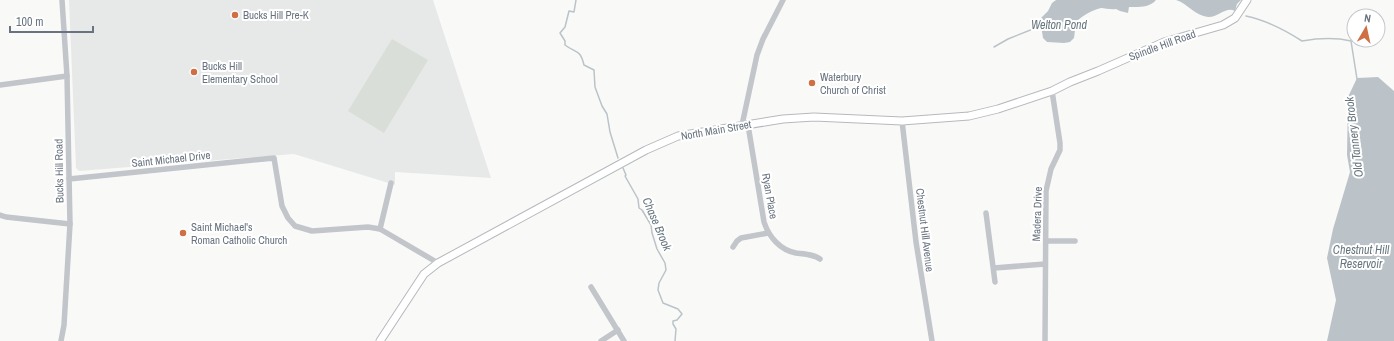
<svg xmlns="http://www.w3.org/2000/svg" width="1394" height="341" font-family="'Archivo Narrow',sans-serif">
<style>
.built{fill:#e7e9e8}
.green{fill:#d9ded8}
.water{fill:#bbc3c8}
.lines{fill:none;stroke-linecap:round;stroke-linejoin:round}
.stream{stroke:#bbc3c8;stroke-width:1.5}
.secondary-casing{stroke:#b5b9bd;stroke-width:9}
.minor{stroke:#c2c5c9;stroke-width:5.5}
.secondary{stroke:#fff;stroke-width:7}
.poi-dot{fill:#ce6f44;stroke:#fff;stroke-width:1.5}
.labels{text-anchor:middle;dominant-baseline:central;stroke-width:4;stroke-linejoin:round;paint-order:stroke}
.poi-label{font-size:11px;fill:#68737f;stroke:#fff;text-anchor:start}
.street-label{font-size:11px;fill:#68737f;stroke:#fff}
.water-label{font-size:12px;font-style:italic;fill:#68777f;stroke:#fff}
</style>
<rect width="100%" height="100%" fill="#f9faf8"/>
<path class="built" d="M 69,0 L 433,0 L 491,178 L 395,172 L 395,185 L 294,154 L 79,171 L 76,168 Z"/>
<path class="green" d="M 392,39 L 428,60 L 384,133 L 348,111 Z"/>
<g class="water">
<path d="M 1056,0 L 1156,0 C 1149,8 1139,7 1129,7 L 1128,13 L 1120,11 L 1116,9 C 1110,10 1105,8 1101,8 C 1092,10 1082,16 1076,22 L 1074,38 L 1070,42 L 1064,43 L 1047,42 L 1043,38 L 1040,19 L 1048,11 L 1052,3 Z"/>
<path d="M 1176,0 L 1241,0 L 1237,4 L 1235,11 C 1226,6 1217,18 1208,17 C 1195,16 1187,3 1176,0 Z"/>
<path d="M 1378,77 L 1394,91 L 1394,341 L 1327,341 L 1336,300 L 1327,258 L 1333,229 L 1350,172 L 1347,155 L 1348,97 L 1357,78 Z"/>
</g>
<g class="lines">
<g class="stream">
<path d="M 576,0 L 574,12 L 569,11 L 565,27 L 560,33 L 565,41 L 565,45 C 577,54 580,49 584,65 L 594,70 L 595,87 L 602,106 L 607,114 L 610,132 L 618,158"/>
<path d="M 1246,16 C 1265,20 1285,30 1302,41 C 1319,38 1334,37 1351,41 L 1357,79"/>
<path d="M 994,47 L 1008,39 L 1043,25"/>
<path d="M 623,168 L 626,175 L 625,176 L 638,199 L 639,208 L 642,210 L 651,225 L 652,233 L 657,249 L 665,263 L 666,270 L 659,283 L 658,290 L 663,303 L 678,309 L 682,314 L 677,320 L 673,321 L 673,324 L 676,329 L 675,341"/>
</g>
<defs>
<path id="secondary" d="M 380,341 L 424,274 L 438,263 L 646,150 L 678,136 L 783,119 L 814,117 L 902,121 L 969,116 L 998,109 L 1052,91 L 1070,82 L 1098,71 L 1164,42 L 1223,25 L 1235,18 L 1247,0"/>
</defs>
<use href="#secondary" class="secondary-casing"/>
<g class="minor">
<path d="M 0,85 L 67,76"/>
<path d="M 902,121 L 916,242 L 932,341"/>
<path d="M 742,125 L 757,55 L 763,39 L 783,0"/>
<path d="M 748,125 L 764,222 C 769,237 780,250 796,253 C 805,254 813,254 820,259"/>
<path d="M 69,179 L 274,158 L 282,206 L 288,218 L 295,226 L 312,231 L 368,227 L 380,229 L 438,263"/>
<path d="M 986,213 L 995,282"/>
<path d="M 0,215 L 6,217 L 70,224"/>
<path d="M 380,229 L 391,183"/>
<path d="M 1046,241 L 1075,241"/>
<path d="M 733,247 L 737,241 L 741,238 L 768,233"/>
<path d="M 994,268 L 1045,264"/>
<path d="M 591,287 L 624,341"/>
<path d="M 61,341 L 64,325 L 70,224 L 67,76 L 62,0"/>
<path d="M 601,341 L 618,330"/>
<path d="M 1045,341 L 1046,191 L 1051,169 L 1060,150 L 1060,143 L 1052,91"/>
</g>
<use href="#secondary" class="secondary"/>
</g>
<g class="poi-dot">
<circle cx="235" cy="15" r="4"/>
<circle cx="194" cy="72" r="4"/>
<circle cx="812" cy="83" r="4"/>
<circle cx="183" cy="233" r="4"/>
</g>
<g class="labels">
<g class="poi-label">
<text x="243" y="15">Bucks Hill Pre-K</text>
<text x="202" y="66">Bucks Hill<tspan x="202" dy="13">Elementary School</tspan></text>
<text x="820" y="77">Waterbury<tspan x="820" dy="13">Church of Christ</tspan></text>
<text x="191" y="227">Saint Michael's<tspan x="191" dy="13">Roman Catholic Church</tspan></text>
</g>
<g class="street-label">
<text transform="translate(1162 45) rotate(-20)">Spindle Hill Road</text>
<text transform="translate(716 130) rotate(-10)">North Main Street</text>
<text transform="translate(171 159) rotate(-6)">Saint Michael Drive</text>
<text transform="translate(59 171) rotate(-91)">Bucks Hill Road</text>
<text transform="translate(770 196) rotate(80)">Ryan Place</text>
<text transform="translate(1037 214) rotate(-88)">Madera Drive</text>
<text transform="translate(925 230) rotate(83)">Chestnut Hill Avenue</text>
</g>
<g class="water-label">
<text x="1059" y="25">Welton Pond</text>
<text transform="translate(1354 137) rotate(-97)">Old Tannery Brook</text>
<text transform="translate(657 224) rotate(67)">Chase Brook</text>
<text x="1361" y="250">Chestnut Hill<tspan x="1361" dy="14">Reservoir</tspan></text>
</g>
</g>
<g transform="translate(1366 28) rotate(9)"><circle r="19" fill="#ffffff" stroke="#c3c7cc"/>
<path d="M0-3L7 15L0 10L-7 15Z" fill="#ce6f44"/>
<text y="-6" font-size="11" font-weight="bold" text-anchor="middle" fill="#68737f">N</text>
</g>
<path d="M10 26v6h83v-6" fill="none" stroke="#68737f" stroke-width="2"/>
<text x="16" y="26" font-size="12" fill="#68737f" stroke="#ffffff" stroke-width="3" paint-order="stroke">100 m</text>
</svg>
